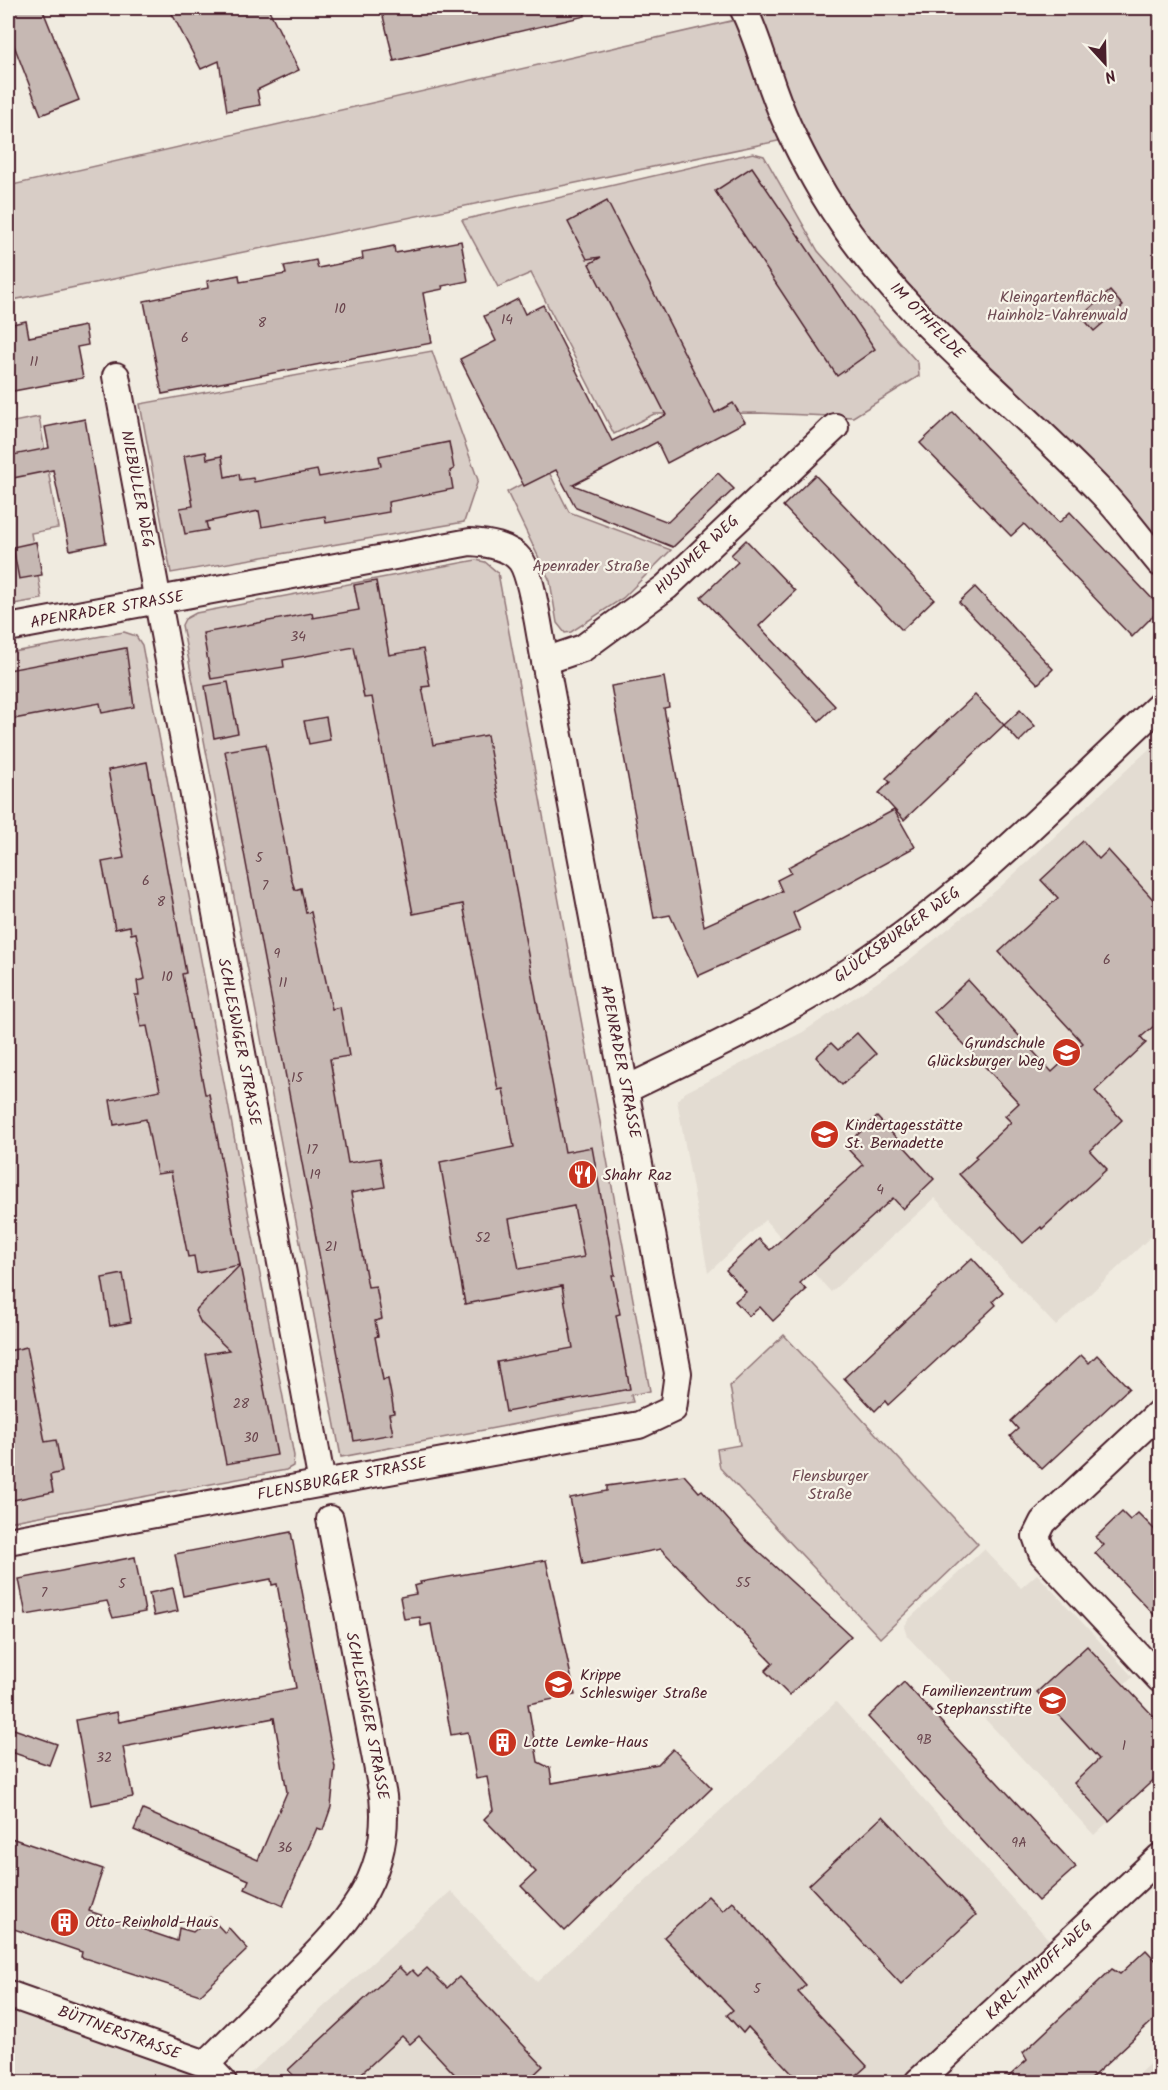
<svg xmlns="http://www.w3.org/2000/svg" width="1168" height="2090" font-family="Kalam,sans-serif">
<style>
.built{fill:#e3dcd2}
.green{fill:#d8cdc6;stroke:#917678;stroke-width:1.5}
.building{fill:#c6b8b3;stroke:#4a1f2b;stroke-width:1.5;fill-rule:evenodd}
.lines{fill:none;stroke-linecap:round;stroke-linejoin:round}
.minor-casing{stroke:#4a1f2b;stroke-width:30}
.minor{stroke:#f7f3e8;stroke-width:26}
.labels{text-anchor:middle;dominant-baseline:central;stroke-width:4.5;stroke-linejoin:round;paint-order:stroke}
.number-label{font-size:14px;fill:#69454d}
.park-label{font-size:16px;fill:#6e4a52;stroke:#f7f3e8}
.street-label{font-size:16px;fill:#4a1f2b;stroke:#f7f3e8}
.poi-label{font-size:16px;fill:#4a1f2b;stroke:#f7f3e8;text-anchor:start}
</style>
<rect width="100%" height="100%" fill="#f0ebe0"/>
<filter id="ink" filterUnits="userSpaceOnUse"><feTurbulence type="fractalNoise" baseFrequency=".0167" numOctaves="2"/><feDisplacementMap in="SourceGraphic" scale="12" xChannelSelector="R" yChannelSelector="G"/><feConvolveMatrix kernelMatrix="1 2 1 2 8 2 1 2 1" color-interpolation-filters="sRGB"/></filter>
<g filter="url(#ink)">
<g class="built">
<path d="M 1160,739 L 1160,1228 L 1056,1326 L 935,1198 L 831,1292 L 765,1220 L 708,1273 L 677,1100 L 686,1092 L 803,1032 L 903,965 L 999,888 Z"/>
<path d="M 984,1549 L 1021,1588 L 1037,1574 L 1133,1677 L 1124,1685 L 1160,1724 L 1160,1773 L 1094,1835 L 907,1636 L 904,1627 L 909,1619 Z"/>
<path d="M 836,1702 L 1068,1961 L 951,2069 L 963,2082 L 241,2082 L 451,1891 L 537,1982 Z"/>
<path d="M 8,1994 L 223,2082 L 8,2082 Z"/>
<path d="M 1160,2054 L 1160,2082 L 1130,2082 Z"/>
</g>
<g class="green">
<path d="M 788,8 L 1160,8 L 1160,563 L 926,323 L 792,138 L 8,301 L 8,186 Z"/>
<path d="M 753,153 L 764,156 L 818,251 L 918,363 L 919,376 L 853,417 L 759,413 L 654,414 L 614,434 L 531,273 L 498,287 L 462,220 Z"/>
<path d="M 432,351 L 478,480 L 464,522 L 171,573 L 140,404 Z"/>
<path d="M 39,417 L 58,528 L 31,533 L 42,599 L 8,605 L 8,423 Z"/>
<path d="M 548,470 L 569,512 L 671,550 L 623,598 L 571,632 L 565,633 L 557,623 L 550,581 L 507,492 Z"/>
<path d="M 476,560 L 485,562 L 498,573 L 650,1391 L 631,1395 L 633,1402 L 341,1457 L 182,625 L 185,619 L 196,613 Z"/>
<path d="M 124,632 L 136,636 L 142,645 L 294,1456 L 293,1466 L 286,1470 L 8,1522 L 8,653 Z"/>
<path d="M 784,1335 L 978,1544 L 880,1638 L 720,1468 L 717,1449 L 740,1445 L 730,1386 Z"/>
</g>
<g class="building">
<path d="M 8,8 L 42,8 L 79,100 L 41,115 L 8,30 Z"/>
<path d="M 169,8 L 268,8 L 299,70 L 257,90 L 260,105 L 227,111 L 219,61 L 201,69 Z"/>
<path d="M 381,8 L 584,8 L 585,16 L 394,61 Z"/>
<path d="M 752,167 L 875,349 L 837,376 L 715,191 Z"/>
<path d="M 607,201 L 715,413 L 733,403 L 745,422 L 667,463 L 657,442 L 573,485 L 668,522 L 718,473 L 734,489 L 673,547 L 576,508 L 556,470 L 524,486 L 460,359 L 496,341 L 484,316 L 518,299 L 525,314 L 543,305 L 612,441 L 666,415 L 589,264 L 601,257 L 587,259 L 568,222 Z"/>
<path d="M 461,241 L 468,281 L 442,286 L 443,289 L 423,293 L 432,343 L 162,394 L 144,301 L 208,288 L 207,281 L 239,275 L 240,282 L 286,274 L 284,266 L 316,260 L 318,268 L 363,259 L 362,252 L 379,249 L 394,246 L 395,253 Z"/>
<path d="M 1110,291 L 1123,306 L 1094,331 L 1081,316 Z"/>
<path d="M 26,321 L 29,337 L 85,326 L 88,345 L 77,347 L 83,378 L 8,392 L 8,325 Z"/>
<path d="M 953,412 L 1059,523 L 1070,512 L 1161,608 L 1132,637 L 1024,524 L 1011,536 L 920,443 Z"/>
<path d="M 85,419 L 106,543 L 70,550 L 53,470 L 8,479 L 8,456 L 49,448 L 45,427 Z"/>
<path d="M 449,442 L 454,469 L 450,471 L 453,489 L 388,502 L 389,512 L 326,523 L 325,516 L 262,527 L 259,511 L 206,522 L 208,530 L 185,534 L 180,508 L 193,506 L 184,456 L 206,452 L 207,459 L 222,456 L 225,477 L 239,474 L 240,480 L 253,478 L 254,482 L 317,470 L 319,477 L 381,466 L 379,456 Z"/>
<path d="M 815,475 L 934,599 L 902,630 L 783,506 Z"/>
<path d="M 746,540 L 795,591 L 759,626 L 835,706 L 819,721 L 701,597 L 738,562 L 731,555 Z"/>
<path d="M 36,542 L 42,575 L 19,579 L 13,547 Z"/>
<path d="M 376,581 L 389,655 L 423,649 L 430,686 L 422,687 L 433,745 L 487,735 L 565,1152 L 592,1147 L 615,1275 L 612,1275 L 620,1314 L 616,1315 L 630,1389 L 506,1412 L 497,1362 L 573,1348 L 562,1286 L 465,1304 L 440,1162 L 514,1147 L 503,1089 L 498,1090 L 463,904 L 413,914 L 372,697 L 364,698 L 354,647 L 283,660 L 284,667 L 211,679 L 203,633 L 312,613 L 313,618 L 359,610 L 354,585 ZM 574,1206 L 584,1257 L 519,1269 L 509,1219 Z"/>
<path d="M 975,587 L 1053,669 L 1038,684 L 959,602 Z"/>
<path d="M 126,648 L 134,707 L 102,713 L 100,703 L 8,720 L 8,670 Z"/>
<path d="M 664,677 L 669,707 L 664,708 L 704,926 L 782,891 L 777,880 L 791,873 L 788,867 L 894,810 L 915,847 L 793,913 L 800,930 L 698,976 L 670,915 L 654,918 L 611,686 Z"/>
<path d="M 228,682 L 238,733 L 214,738 L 205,686 Z"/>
<path d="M 975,695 L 1004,725 L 904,820 L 879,793 L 890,782 L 886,778 Z"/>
<path d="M 1020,710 L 1035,726 L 1019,742 L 1004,725 Z"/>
<path d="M 326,717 L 330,740 L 309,744 L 304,721 Z"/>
<path d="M 266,744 L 291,878 L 295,890 L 301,888 L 306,913 L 311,912 L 332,1009 L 340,1007 L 349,1056 L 330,1059 L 348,1163 L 380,1158 L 385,1187 L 351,1193 L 368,1287 L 376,1286 L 382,1319 L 375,1321 L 378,1336 L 375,1337 L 383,1380 L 388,1379 L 392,1400 L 394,1413 L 389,1414 L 393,1434 L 354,1441 L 225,751 Z"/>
<path d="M 147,762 L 186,973 L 182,974 L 205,1094 L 209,1094 L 220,1152 L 240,1265 L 197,1273 L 194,1256 L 188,1257 L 171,1172 L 157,1174 L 146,1119 L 114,1125 L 110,1100 L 160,1090 L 147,1026 L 141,1027 L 135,995 L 139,995 L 137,981 L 145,979 L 136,933 L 131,934 L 130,926 L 115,929 L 102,862 L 124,858 L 108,770 Z"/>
<path d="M 1083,841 L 1099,859 L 1108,850 L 1161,908 L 1161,1020 L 1141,1037 L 1146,1043 L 1095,1091 L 1122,1120 L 1090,1151 L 1107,1169 L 1042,1229 L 1041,1227 L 1023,1243 L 959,1174 L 977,1158 L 975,1156 L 1011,1122 L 1005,1116 L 1019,1103 L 934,1012 L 968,980 L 1052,1072 L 1083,1043 L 999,952 L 1058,898 L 1041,880 Z"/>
<path d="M 857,1033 L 876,1054 L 842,1085 L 816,1057 L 831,1043 L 838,1050 Z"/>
<path d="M 877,1117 L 934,1179 L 903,1209 L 893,1198 L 800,1283 L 806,1290 L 773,1321 L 760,1307 L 749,1316 L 735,1301 L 746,1292 L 726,1270 L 759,1239 L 770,1250 L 863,1165 L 845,1146 Z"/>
<path d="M 972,1258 L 1003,1292 L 993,1301 L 996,1305 L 888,1405 L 885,1401 L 875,1411 L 844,1378 Z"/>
<path d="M 240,1265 L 277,1455 L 226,1464 L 205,1354 L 229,1350 L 201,1323 L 195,1311 Z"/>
<path d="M 123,1274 L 131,1322 L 110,1326 L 102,1278 Z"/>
<path d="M 27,1347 L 45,1442 L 56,1440 L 62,1472 L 50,1475 L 53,1492 L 8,1501 L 8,1351 Z"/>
<path d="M 1081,1355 L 1089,1363 L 1097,1355 L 1129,1388 L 1042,1469 L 1010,1436 L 1018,1429 L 1011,1421 Z"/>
<path d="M 684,1475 L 699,1492 L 702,1490 L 747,1541 L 851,1636 L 789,1695 L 765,1671 L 773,1663 L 661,1549 L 583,1564 L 570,1498 L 607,1491 L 607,1486 Z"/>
<path d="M 1122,1512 L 1130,1520 L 1138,1513 L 1161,1536 L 1161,1622 L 1095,1553 L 1104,1545 L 1096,1537 Z"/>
<path d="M 291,1532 L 335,1767 L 331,1807 L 323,1830 L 317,1828 L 283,1906 L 245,1889 L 249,1880 L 134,1830 L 143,1810 L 258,1860 L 287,1792 L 274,1718 L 123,1747 L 133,1797 L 91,1805 L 76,1720 L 117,1712 L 119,1722 L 296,1688 L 277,1584 L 272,1585 L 271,1579 L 183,1596 L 175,1554 Z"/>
<path d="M 135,1557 L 145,1612 L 113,1618 L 107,1601 L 26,1615 L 19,1579 Z"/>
<path d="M 546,1560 L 575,1695 L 528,1704 L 538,1762 L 550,1768 L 552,1783 L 658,1764 L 673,1749 L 712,1788 L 565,1931 L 521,1886 L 536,1872 L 484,1819 L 493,1810 L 487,1777 L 476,1779 L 468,1732 L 451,1735 L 431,1624 L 421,1626 L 420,1617 L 404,1619 L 400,1597 L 416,1594 L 414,1586 L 421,1584 L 420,1582 Z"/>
<path d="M 173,1588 L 178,1611 L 154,1616 L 149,1593 Z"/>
<path d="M 1087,1646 L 1161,1724 L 1161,1773 L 1109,1821 L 1074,1783 L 1099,1759 L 1037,1692 Z"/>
<path d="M 904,1682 L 1076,1867 L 1038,1901 L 868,1717 Z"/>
<path d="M 8,1727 L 57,1744 L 49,1765 L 8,1751 Z"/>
<path d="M 883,1816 L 976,1915 L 901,1984 L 809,1885 Z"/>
<path d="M 8,1837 L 103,1869 L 89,1911 L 177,1941 L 179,1928 L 193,1932 L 210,1917 L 225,1933 L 228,1927 L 248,1949 L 200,1995 L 81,1957 L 82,1952 L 8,1927 Z"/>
<path d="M 708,1896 L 723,1911 L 733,1902 L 806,1985 L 798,1992 L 867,2066 L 849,2082 L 800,2082 L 748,2027 L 743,2033 L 727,2015 L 733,2010 L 664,1937 Z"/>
<path d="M 1146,1950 L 1161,1966 L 1161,2013 L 1087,2082 L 1003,2082 L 1027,2060 L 1023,2053 L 1112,1969 L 1120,1974 Z"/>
<path d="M 399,1967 L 407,1975 L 412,1970 L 418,1976 L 427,1968 L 447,1988 L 459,1977 L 543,2066 L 526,2082 L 462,2082 L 419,2036 L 410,2044 L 402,2036 L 352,2082 L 300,2082 L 288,2070 Z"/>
</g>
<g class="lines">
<defs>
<g id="minor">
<path d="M 743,8 C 756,34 763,61 773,89 C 786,126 804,161 824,195 C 894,313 1009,395 1102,493 C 1123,515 1141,540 1160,563"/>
<path d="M 116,376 L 322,1483"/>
<path d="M 8,628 L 470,542 C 487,543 510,546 521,561 C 533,578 540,639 545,661 L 678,1373 L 673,1409 L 639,1425 L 8,1541"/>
<path d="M 545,661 L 583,648 L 666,587 L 835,427"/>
<path d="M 625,1090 C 710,1049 796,1009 873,956 C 978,885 1068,791 1160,705"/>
<path d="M 1160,1412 L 1043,1522 L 1036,1536 L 1042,1553 L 1160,1679"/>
<path d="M 8,1994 L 206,2064 L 223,2082"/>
<path d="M 206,2064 C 233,2037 260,2010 287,1983 C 343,1928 392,1881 383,1796 L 330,1519"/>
<path d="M 918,2082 L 1160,1857"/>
</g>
</defs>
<use href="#minor" class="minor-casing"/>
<use href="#minor" class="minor"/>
</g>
</g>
<defs>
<symbol id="school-disc" viewBox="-11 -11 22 22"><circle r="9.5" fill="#c8321e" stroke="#f7f3e8"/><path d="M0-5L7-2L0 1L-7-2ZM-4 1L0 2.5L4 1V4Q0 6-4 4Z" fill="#fff"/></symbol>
<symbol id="restaurant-disc" viewBox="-11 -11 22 22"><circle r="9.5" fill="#c8321e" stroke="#f7f3e8"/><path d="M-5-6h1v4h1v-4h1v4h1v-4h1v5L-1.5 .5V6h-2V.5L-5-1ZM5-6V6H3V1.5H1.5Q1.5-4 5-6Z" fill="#fff"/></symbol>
<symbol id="building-disc" viewBox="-11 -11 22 22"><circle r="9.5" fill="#c8321e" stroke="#f7f3e8"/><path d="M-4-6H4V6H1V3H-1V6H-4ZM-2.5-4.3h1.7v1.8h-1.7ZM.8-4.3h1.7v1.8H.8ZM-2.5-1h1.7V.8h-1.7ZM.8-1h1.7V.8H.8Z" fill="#fff"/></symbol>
</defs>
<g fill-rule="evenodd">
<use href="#school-disc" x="1050" y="1036" width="33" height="33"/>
<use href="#school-disc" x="808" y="1118" width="33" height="33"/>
<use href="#restaurant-disc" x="566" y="1158" width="33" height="33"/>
<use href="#school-disc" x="542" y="1668" width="33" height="33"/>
<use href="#school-disc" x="1036" y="1684" width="33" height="33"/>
<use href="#building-disc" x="486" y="1726" width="33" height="33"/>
<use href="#building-disc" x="48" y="1906" width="33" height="33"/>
</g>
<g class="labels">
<g class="number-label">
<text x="340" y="309">10</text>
<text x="507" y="320">14</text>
<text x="262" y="323">8</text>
<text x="185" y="338">6</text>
<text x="34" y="362">11</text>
<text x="298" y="637">34</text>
<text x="259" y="858">5</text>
<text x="146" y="881">6</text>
<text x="265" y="886">7</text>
<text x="161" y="902">8</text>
<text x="277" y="954">9</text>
<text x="1107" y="960">6</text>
<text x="167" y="977">10</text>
<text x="283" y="983">11</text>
<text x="297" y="1078">15</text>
<text x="312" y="1150">17</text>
<text x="315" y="1175">19</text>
<text x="880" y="1190">4</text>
<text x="483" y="1238">52</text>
<text x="331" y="1247">21</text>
<text x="241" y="1404">28</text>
<text x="251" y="1438">30</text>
<text x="743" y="1583">55</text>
<text x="122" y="1584">5</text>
<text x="44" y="1593">7</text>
<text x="924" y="1740">9B</text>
<text x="1124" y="1746">1</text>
<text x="104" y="1758">32</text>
<text x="1019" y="1843">9A</text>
<text x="285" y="1848">36</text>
<text x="757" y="1989">5</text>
</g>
<g class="park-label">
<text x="1057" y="297">Kleingartenfläche<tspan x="1057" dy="18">Hainholz-Vahrenwald</tspan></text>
<text x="591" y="566">Apenrader Straße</text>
<text x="830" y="1476">Flensburger<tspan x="830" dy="18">Straße</tspan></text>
</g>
<g class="street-label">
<text transform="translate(927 321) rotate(46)">IM OTHFELDE</text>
<text transform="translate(137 489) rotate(79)">NIEBÜLLER WEG</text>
<text transform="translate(697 555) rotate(-43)">HUSUMER WEG</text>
<text transform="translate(107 610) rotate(-10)">APENRADER STRASSE</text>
<text transform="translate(897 935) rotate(-36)">GLÜCKSBURGER WEG</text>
<text transform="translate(239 1042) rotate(79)">SCHLESWIGER STRASSE</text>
<text transform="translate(620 1062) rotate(79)">APENRADER STRASSE</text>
<text transform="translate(342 1479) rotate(-11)">FLENSBURGER STRASSE</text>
<text transform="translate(367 1716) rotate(79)">SCHLESWIGER STRASSE</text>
<text transform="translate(1039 1970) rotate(-43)">KARL-IMHOFF-WEG</text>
<text transform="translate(119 2033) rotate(20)">BÜTTNERSTRASSE</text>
</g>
<g class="poi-label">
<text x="1045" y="1043" text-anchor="end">Grundschule<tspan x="1045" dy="18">Glücksburger Weg</tspan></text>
<text x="845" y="1125">Kindertagesstätte<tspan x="845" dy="18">St. Bernadette</tspan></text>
<text x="603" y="1175">Shahr Raz</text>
<text x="580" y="1675">Krippe<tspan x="580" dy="18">Schleswiger Straße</tspan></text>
<text x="1032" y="1691" text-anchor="end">Familienzentrum<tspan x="1032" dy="18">Stephansstifte</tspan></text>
<text x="523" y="1742">Lotte Lemke-Haus</text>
<text x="85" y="1922">Otto-Reinhold-Haus</text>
</g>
</g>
<rect width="1168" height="2090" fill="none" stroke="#f7f3e8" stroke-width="30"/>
<rect x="15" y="15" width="1138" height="2060" fill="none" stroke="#4a1f2b" stroke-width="2" filter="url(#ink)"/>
<g transform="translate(1105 63) rotate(158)" stroke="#f7f3e8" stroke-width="4.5" paint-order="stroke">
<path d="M0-4.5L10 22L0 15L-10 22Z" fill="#4a1f2b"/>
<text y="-9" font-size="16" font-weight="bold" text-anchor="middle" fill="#4a1f2b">N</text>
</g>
</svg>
